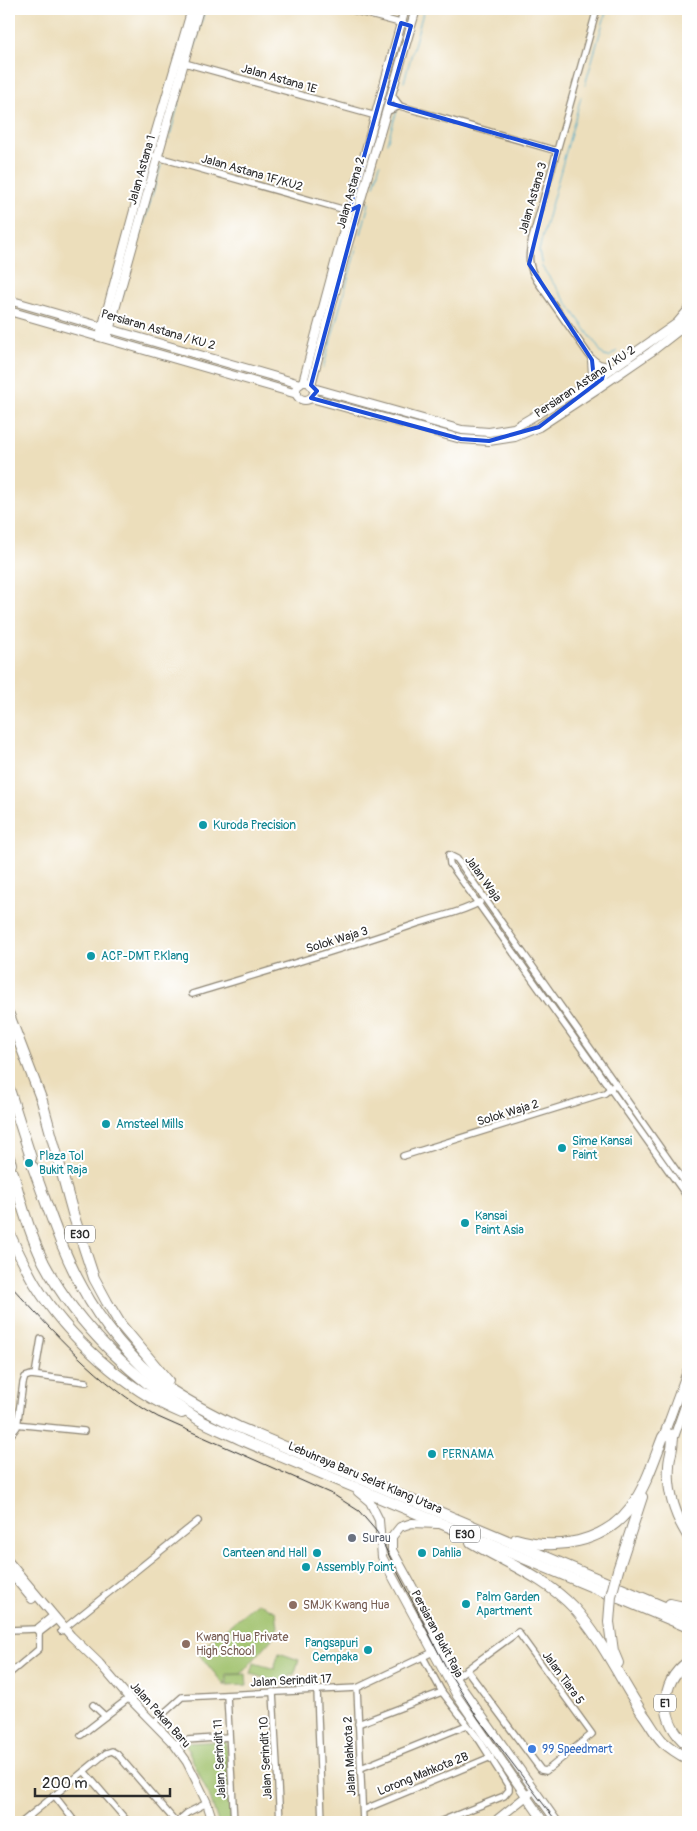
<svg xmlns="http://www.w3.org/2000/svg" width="697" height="1831" font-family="Pangolin,sans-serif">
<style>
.green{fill:#9ec069;stroke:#64764a}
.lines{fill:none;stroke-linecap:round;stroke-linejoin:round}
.stream{stroke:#48a7c7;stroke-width:1}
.street-casing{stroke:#8c8473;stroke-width:8}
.secondary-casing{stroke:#8c8473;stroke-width:10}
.highway-casing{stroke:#8c8473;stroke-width:12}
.street{stroke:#fff;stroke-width:5.5}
.secondary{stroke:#fff;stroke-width:8}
.highway{stroke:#fff;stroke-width:10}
.tram{stroke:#2b2b2b;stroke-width:1}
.highway-bridge-casing{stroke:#8c8473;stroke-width:12;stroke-linecap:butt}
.highway-bridge{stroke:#fff;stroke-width:10}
.marked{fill:none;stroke:#1d4ed8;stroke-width:4;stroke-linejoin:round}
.culture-dot{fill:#0f9aa8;stroke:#fff;stroke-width:2}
.worship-dot{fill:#6b7280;stroke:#fff;stroke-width:2}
.education-dot{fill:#8d6e63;stroke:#fff;stroke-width:2}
.shop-dot{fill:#3f7fe0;stroke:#fff;stroke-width:2}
.labels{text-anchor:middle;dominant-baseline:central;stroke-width:4;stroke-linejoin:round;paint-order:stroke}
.shield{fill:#fff;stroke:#6b6b6b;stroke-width:1}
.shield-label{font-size:11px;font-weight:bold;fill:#2b2b2b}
.street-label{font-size:12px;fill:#2b2b2b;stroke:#fff}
.culture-label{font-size:12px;fill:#0d838f;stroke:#fff;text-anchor:start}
.worship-label{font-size:12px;fill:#5b616d;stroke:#fff;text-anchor:start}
.education-label{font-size:12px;fill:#785e54;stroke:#fff;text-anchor:start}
.shop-label{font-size:12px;fill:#366cbe;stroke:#fff;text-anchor:start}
</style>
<rect width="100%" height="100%" fill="#fff"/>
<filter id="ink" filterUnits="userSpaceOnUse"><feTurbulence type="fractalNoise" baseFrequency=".02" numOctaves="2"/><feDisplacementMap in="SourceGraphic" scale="10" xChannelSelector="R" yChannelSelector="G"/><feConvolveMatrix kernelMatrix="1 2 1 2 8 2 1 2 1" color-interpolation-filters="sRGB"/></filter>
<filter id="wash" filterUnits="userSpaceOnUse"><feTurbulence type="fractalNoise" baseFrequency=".0096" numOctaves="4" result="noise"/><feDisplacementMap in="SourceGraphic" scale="20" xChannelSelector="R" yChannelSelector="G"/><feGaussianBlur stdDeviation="1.12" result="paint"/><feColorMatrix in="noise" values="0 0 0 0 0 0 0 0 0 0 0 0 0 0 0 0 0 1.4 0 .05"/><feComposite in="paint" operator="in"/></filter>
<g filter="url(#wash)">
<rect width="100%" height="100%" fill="#ecdebb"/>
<g class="green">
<path d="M 258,1602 L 276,1612 L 278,1627 L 271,1640 L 241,1674 L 226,1674 L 225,1686 L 197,1652 Z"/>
<path d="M 279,1653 L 299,1660 L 294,1675 L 290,1674 L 286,1685 L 251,1674 L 254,1663 L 275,1669 L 274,1668 Z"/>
<path d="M 246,1674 L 247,1685 L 227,1686 L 227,1675 Z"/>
<path d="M 226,1741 L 231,1822 L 218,1822 L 212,1803 L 185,1743 Z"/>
</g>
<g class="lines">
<g class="stream">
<path d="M 194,50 L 205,9"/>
<path d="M 404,82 L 424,9"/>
<path d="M 585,85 L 607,9"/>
<path d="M 581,97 L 541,242 L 539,251 L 542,267 L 604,356 L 609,357 L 617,351"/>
<path d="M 169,139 L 185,78"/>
<path d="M 387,143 L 397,110"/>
<path d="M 374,186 L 380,164"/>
<path d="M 361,234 L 369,203"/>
<path d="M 122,297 L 161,165"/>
<path d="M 323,368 L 357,246"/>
</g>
</g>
</g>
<g filter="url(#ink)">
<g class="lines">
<defs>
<g id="street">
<path d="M 348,9 L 411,26"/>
<path d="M 597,9 L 532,239 C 528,256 528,266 537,281 L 603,375"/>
<path d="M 181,62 L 376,116"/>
<path d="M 391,94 L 400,106 L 557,151"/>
<path d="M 386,112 L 400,106"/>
<path d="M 154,156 L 349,211"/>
<path d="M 449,855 L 450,864 L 688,1198"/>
<path d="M 449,855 L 457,859 L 688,1187"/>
<path d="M 192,994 C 268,971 344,949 419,923 C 439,916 461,913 480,902"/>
<path d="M 403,1156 L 605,1093 L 612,1087"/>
<path d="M 35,1375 L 41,1339"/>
<path d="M 9,1429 L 15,1424 L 84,1431"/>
<path d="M 9,1437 L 17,1427 L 23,1383 L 25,1377 L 31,1375 L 86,1382"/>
<path d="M 9,1453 L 9,1463"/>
<path d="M 36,1629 L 52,1616"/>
<path d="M 9,1630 L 36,1629"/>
<path d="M 61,1631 L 198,1521"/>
<path d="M 39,1633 L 56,1620"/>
<path d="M 423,1657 L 442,1692 L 480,1741 L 509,1787 L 509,1790 L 504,1796 L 439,1822"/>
<path d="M 9,1674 L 39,1649 L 39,1633 L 36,1629"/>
<path d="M 455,1678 L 518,1632 L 592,1734 L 546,1771 L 541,1770 L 467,1670"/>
<path d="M 357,1688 L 363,1822"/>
<path d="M 317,1690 L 322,1822"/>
<path d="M 273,1692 L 280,1822"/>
<path d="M 227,1695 L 234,1822"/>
<path d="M 93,1705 L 105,1716"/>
<path d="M 153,1723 L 182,1697 L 357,1688 L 433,1652"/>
<path d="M 358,1724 L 442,1692"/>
<path d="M 81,1735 L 129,1698"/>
<path d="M 174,1744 L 187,1740 L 229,1737"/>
<path d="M 361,1768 L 467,1725"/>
<path d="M 84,1771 L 128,1822"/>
<path d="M 54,1795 L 75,1822"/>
<path d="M 363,1810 L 491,1757"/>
<path d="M 22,1822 L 106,1753 L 112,1751 L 117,1754 L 176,1822"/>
<path d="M 177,1822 L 187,1813 L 207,1803"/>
</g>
<g id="secondary">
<path d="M 9,300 L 300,384"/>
<path d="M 9,311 L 297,394"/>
<path d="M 100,336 L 149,155 L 192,9"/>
<path d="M 107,338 L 199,9"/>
<path d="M 592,360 L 599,365 L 613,368"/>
<path d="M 303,382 L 349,211 L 405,9"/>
<circle cx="305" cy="391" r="9"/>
<path d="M 588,383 L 593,375 L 592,360"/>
<path d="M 311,385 L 344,258 L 416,9"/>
<path d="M 313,388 L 462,430 L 489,432 L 514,428 L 603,375 L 677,323 L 688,310"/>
<path d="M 311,398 L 461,439 L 489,441 L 515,437 L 539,427 L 597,389 L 651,352 L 678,331 L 688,321"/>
<path d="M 663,1437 L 688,1369"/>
<path d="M 673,1440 L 688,1397"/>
<path d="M 358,1492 L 370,1502 L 379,1520 L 382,1557 L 457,1696 L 544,1822"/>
<path d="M 438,1524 L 412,1523 L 400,1527 L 392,1537 L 392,1550 L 413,1588 L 455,1678 L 557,1822"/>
<path d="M 9,1562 L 71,1636 L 99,1663 L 129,1698 L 174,1744 L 187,1762 L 196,1780 L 207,1803 L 213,1822"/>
<path d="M 9,1571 L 32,1599"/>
<path d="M 494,1822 L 529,1794"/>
</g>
<g id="highway">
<path d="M 9,1015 L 42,1101 L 74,1217 L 94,1278 L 107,1302 L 121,1325 L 168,1381"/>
<path d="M 9,1089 L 31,1158"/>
<path d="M 9,1158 L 11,1164"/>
<path d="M 33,1167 C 48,1207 61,1249 82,1287 C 101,1323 132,1361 165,1386 C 188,1402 213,1415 238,1427 L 688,1617"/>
<path d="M 13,1173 C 21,1204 30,1235 44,1263 C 78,1327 136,1381 198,1419 C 211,1427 228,1433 242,1440 L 688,1627"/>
<path d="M 9,1233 C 17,1250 25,1267 35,1284 C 67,1336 125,1390 182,1413"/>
<path d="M 516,1539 C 556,1551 604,1543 631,1507 C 646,1486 654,1460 663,1437 L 668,1434 L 672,1435 C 675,1444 669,1456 669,1466 C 667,1491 675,1515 688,1536"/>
<path d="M 471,1542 C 506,1563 546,1578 574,1608 C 602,1639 620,1679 643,1714 C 650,1723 655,1734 663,1742 C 671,1749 679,1754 688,1759"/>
<path d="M 618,1570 L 642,1497"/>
<path d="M 670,1604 L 688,1608"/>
<path d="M 609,1622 L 613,1651 L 618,1663"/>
<path d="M 688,1662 C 658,1683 660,1723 688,1745"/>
</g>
</defs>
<use href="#street" class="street-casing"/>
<use href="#secondary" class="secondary-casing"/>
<use href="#highway" class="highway-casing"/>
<use href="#street" class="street"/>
<use href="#secondary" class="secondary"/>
<use href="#highway" class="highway"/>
<path class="tram" d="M 9,1284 C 54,1332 99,1385 158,1417 L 334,1495 L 359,1511 L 377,1532 L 448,1671 L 478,1718 L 557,1822"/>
<defs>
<path id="highway-bridge" d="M 609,1622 L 611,1596 L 618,1570"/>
</defs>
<use href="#highway-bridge" class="highway-bridge-casing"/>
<use href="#highway-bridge" class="highway-bridge"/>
</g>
</g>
<path class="marked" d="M 401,23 L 411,26 L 389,103 L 557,151 L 529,264 L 592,360 L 594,380 L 603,375 L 602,379 L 539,427 L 489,441 L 461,439 L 311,398 L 317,391 L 311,385 L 359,206 L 349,211 Z"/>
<g class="culture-dot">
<circle cx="203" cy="825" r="5"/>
<circle cx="91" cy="956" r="5"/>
<circle cx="106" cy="1124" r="5"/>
<circle cx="562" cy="1148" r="5"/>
<circle cx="29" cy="1163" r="5"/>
<circle cx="465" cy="1223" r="5"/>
<circle cx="432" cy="1454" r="5"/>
<circle cx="317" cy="1553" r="5"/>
<circle cx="422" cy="1553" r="5"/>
<circle cx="306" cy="1567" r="5"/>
<circle cx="466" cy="1604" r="5"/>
<circle cx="368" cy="1650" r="5"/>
</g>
<circle class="worship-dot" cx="352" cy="1538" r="5"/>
<g class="education-dot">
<circle cx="293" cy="1605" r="5"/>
<circle cx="186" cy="1644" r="5"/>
</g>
<circle class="shop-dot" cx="532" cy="1749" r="5"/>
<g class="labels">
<g class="shield">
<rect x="65" y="1225.5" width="30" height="17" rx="4"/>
<rect x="450" y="1525.5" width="30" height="17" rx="4"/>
<rect x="654" y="1694.5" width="22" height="17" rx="4"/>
</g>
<g class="shield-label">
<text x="80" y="1234">E30</text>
<text x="465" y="1534">E30</text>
<text x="665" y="1703">E1</text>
</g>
<g class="street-label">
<text transform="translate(279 79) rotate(16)">Jalan Astana 1E</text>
<text transform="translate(142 170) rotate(-74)">Jalan Astana 1</text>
<text transform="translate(252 173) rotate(16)">Jalan Astana 1F/KU2</text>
<text transform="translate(351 193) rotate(-74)">Jalan Astana 2</text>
<text transform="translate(533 198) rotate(-74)">Jalan Astana 3</text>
<text transform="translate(158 330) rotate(16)">Persiaran Astana / KU 2</text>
<text transform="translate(585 382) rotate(-34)">Persiaran Astana / KU 2</text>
<text transform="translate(483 879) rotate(54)">Jalan Waja</text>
<text transform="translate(337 940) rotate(-17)">Solok Waja 3</text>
<text transform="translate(508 1113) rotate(-17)">Solok Waja 2</text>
<text transform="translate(365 1478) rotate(23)">Lebuhraya Baru Selat Klang Utara</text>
<text transform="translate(437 1634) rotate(62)">Persiaran Bukit Raja</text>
<text transform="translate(563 1678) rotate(54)">Jalan Tiara 5</text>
<text transform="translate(291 1681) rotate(-3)">Jalan Serindit 17</text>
<text transform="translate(160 1715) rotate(48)">Jalan Pekan Baru</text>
<text transform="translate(350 1756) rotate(-93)">Jalan Mahkota 2</text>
<text transform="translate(266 1758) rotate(-93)">Jalan Serindit 10</text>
<text transform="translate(220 1759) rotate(-93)">Jalan Serindit 11</text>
<text transform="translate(423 1774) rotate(-22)">Lorong Mahkota 2B</text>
</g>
<g class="culture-label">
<text x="213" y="825">Kuroda Precision</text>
<text x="101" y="956">ACP-DMT P.Klang</text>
<text x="116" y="1124">Amsteel Mills</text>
<text x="572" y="1141">Sime Kansai<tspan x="572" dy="14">Paint</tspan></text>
<text x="39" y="1156">Plaza Tol<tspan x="39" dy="14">Bukit Raja</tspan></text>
<text x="475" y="1216">Kansai<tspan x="475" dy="14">Paint Asia</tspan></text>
<text x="442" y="1454">PERNAMA</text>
<text x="307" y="1553" text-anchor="end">Canteen and Hall</text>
<text x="432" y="1553">Dahlia</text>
<text x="316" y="1567">Assembly Point</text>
<text x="476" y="1597">Palm Garden<tspan x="476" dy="14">Apartment</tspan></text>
<text x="358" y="1643" text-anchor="end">Pangsapuri<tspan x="358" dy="14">Cempaka</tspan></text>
</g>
<g class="worship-label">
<text x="362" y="1538">Surau</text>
</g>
<g class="education-label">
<text x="303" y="1605">SMJK Kwang Hua</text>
<text x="196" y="1637">Kwang Hua Private<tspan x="196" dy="14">High School</tspan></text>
</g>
<g class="shop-label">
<text x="542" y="1749">99 Speedmart</text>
</g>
</g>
<rect width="697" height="1831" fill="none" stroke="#fff" stroke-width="30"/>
<path d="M35 1788v8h135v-8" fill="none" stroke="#2b2b2b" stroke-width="2.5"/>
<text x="42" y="1788" font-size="15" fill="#2b2b2b" stroke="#ffffff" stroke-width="4" paint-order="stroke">200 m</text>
</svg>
